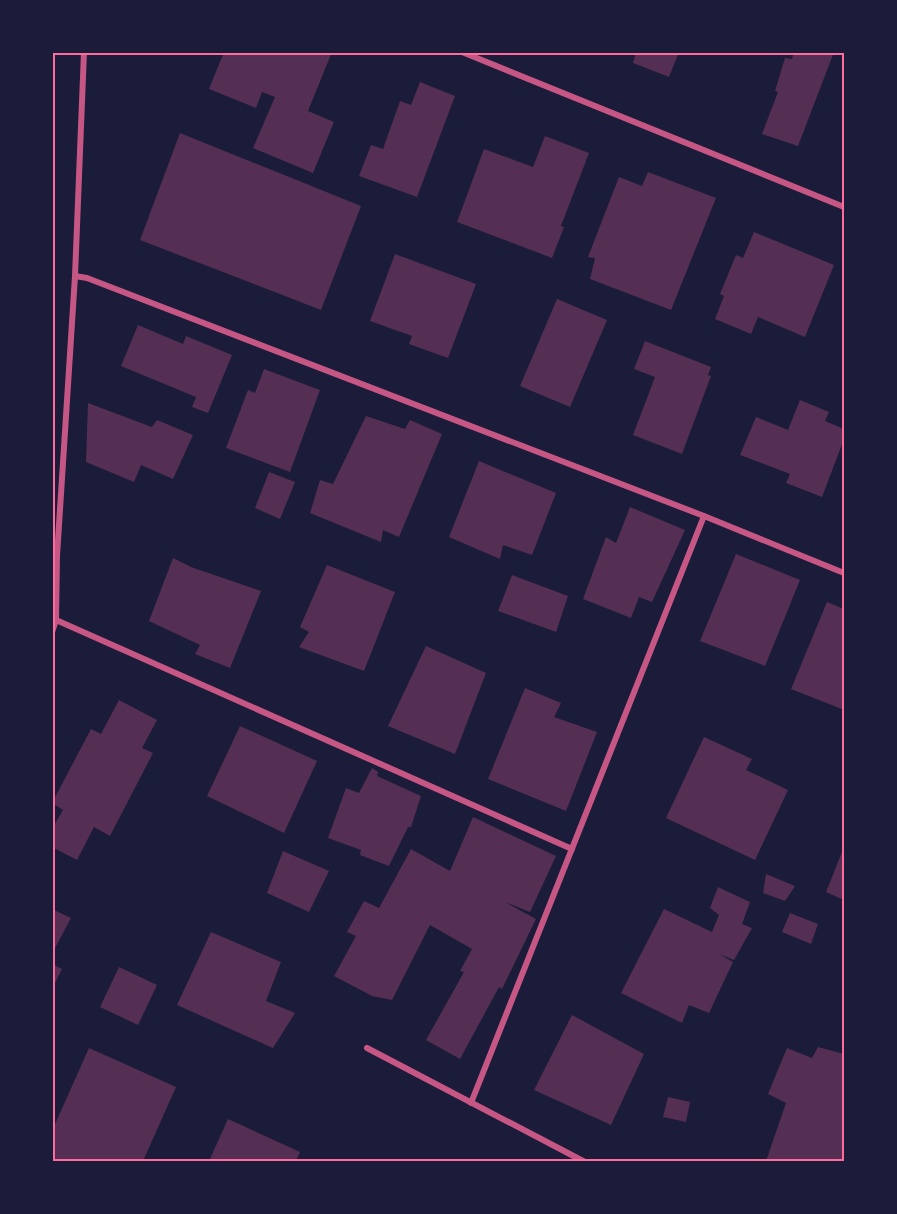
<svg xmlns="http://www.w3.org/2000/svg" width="897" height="1214" font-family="Rubik,sans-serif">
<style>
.building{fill:#542f53}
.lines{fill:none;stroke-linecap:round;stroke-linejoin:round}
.minor{stroke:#c65784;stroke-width:6}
.neatline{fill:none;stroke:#ff6b9d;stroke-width:2}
</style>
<rect width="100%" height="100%" fill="#1b1b3a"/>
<g class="building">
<path d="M 224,52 L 332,52 L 308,111 L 334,122 L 313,173 L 253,148 L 275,97 L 262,92 L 256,108 L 209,89 Z"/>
<path d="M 636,52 L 679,52 L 669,77 L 633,63 Z"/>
<path d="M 794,52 L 834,52 L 798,146 L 762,134 L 778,92 L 775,91 L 785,58 L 792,59 Z"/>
<path d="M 420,82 L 455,96 L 417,197 L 359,176 L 371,145 L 383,149 L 400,101 L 411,105 Z"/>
<path d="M 180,133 L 361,206 L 321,310 L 140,240 Z"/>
<path d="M 545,136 L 589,153 L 561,226 L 564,227 L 552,258 L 457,222 L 484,149 L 533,167 Z"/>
<path d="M 648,172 L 716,198 L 671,310 L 590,279 L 595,258 L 588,257 L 619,177 L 642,186 Z"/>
<path d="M 754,232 L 834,265 L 805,337 L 758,317 L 751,334 L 715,319 L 724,296 L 720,294 L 736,255 L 743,258 Z"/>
<path d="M 395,254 L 476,284 L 448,358 L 409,344 L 412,336 L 370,321 Z"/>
<path d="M 557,299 L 607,320 L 570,407 L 520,386 Z"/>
<path d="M 138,325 L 183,344 L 186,336 L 232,355 L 208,413 L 192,407 L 196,397 L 121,366 Z"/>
<path d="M 645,341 L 711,367 L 708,375 L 711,376 L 682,454 L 633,435 L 655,377 L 634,369 Z"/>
<path d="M 264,369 L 320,390 L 290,472 L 226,448 L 248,390 L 255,393 Z"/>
<path d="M 800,400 L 829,412 L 825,421 L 844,429 L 844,439 L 822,497 L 786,483 L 790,474 L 740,455 L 756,417 L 788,430 Z"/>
<path d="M 88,403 L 152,427 L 157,420 L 193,435 L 173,479 L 141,465 L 134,482 L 86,462 Z"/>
<path d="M 366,416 L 405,429 L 410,420 L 442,434 L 399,537 L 383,530 L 381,542 L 310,513 L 320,480 L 333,484 Z"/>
<path d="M 479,461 L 556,493 L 532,555 L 503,545 L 500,559 L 449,537 Z"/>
<path d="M 269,472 L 295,482 L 280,519 L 255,508 Z"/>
<path d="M 630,507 L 685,530 L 652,602 L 639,597 L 631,618 L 583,599 L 606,537 L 616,543 Z"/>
<path d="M 736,554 L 800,580 L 765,666 L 700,641 Z"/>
<path d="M 173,558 L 191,567 L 261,591 L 230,668 L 195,654 L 200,645 L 149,621 Z"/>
<path d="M 327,565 L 395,592 L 364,671 L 299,647 L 309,632 L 300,627 Z"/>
<path d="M 512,575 L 568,596 L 556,632 L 498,611 Z"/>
<path d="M 827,602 L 844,609 L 844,710 L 791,689 Z"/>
<path d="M 426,646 L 486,673 L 455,754 L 388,726 Z"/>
<path d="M 525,688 L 561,703 L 554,717 L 597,732 L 566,811 L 488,779 Z"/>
<path d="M 119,700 L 157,720 L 142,748 L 153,753 L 110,836 L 94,827 L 77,860 L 52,847 L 52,829 L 63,810 L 52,803 L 91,729 L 101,734 Z"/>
<path d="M 240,726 L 317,761 L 284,833 L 207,796 Z"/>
<path d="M 704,737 L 752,759 L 746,770 L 788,790 L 755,860 L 666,818 Z"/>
<path d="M 372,768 L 378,772 L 377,776 L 421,796 L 411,827 L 408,827 L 389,866 L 360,855 L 361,850 L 328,838 L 346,788 L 359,793 Z"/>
<path d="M 473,817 L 556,856 L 530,912 L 505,902 L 536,919 L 502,989 L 499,987 L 460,1059 L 426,1040 L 464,972 L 460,971 L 472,949 L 430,925 L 392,1000 L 372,996 L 334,976 L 356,936 L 347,932 L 364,901 L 379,908 L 411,849 L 450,871 Z"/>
<path d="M 844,847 L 844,900 L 826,892 Z"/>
<path d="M 283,851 L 329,871 L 309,912 L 267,893 Z"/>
<path d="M 766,874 L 795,886 L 785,901 L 763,893 Z"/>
<path d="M 718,887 L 750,902 L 742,924 L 752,928 L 734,960 L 719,954 L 733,962 L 709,1013 L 689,1005 L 682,1023 L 621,993 L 664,909 L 712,932 L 719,915 L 710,908 Z"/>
<path d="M 52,909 L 71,918 L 52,954 Z"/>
<path d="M 790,913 L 818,924 L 811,944 L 782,932 Z"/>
<path d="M 211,932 L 281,962 L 266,1001 L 295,1013 L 273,1048 L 177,1005 Z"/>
<path d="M 52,964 L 62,969 L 52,989 Z"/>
<path d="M 119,967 L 157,985 L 138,1025 L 100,1007 Z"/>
<path d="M 572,1015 L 644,1054 L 611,1125 L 534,1090 Z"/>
<path d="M 818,1047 L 844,1054 L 844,1161 L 766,1161 L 786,1103 L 768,1094 L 787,1048 L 812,1058 Z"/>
<path d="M 89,1048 L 176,1087 L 143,1161 L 52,1161 L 52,1131 Z"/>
<path d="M 668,1097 L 690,1102 L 686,1122 L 663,1117 Z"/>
<path d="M 228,1119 L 300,1152 L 296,1161 L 209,1161 Z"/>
</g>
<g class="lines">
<g class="minor">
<path d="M 462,52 L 844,207"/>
<path d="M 75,276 L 87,278 L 704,516 L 844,573"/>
<path d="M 56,620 L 572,849"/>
<path d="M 52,632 L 56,620 L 57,556 L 75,276 L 84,52"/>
<path d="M 367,1048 L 585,1162"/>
<path d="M 471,1103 L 704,516"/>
</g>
</g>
<rect width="897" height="1214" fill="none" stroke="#1b1b3a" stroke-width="108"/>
<rect x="54" y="54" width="789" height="1106" class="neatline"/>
</svg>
